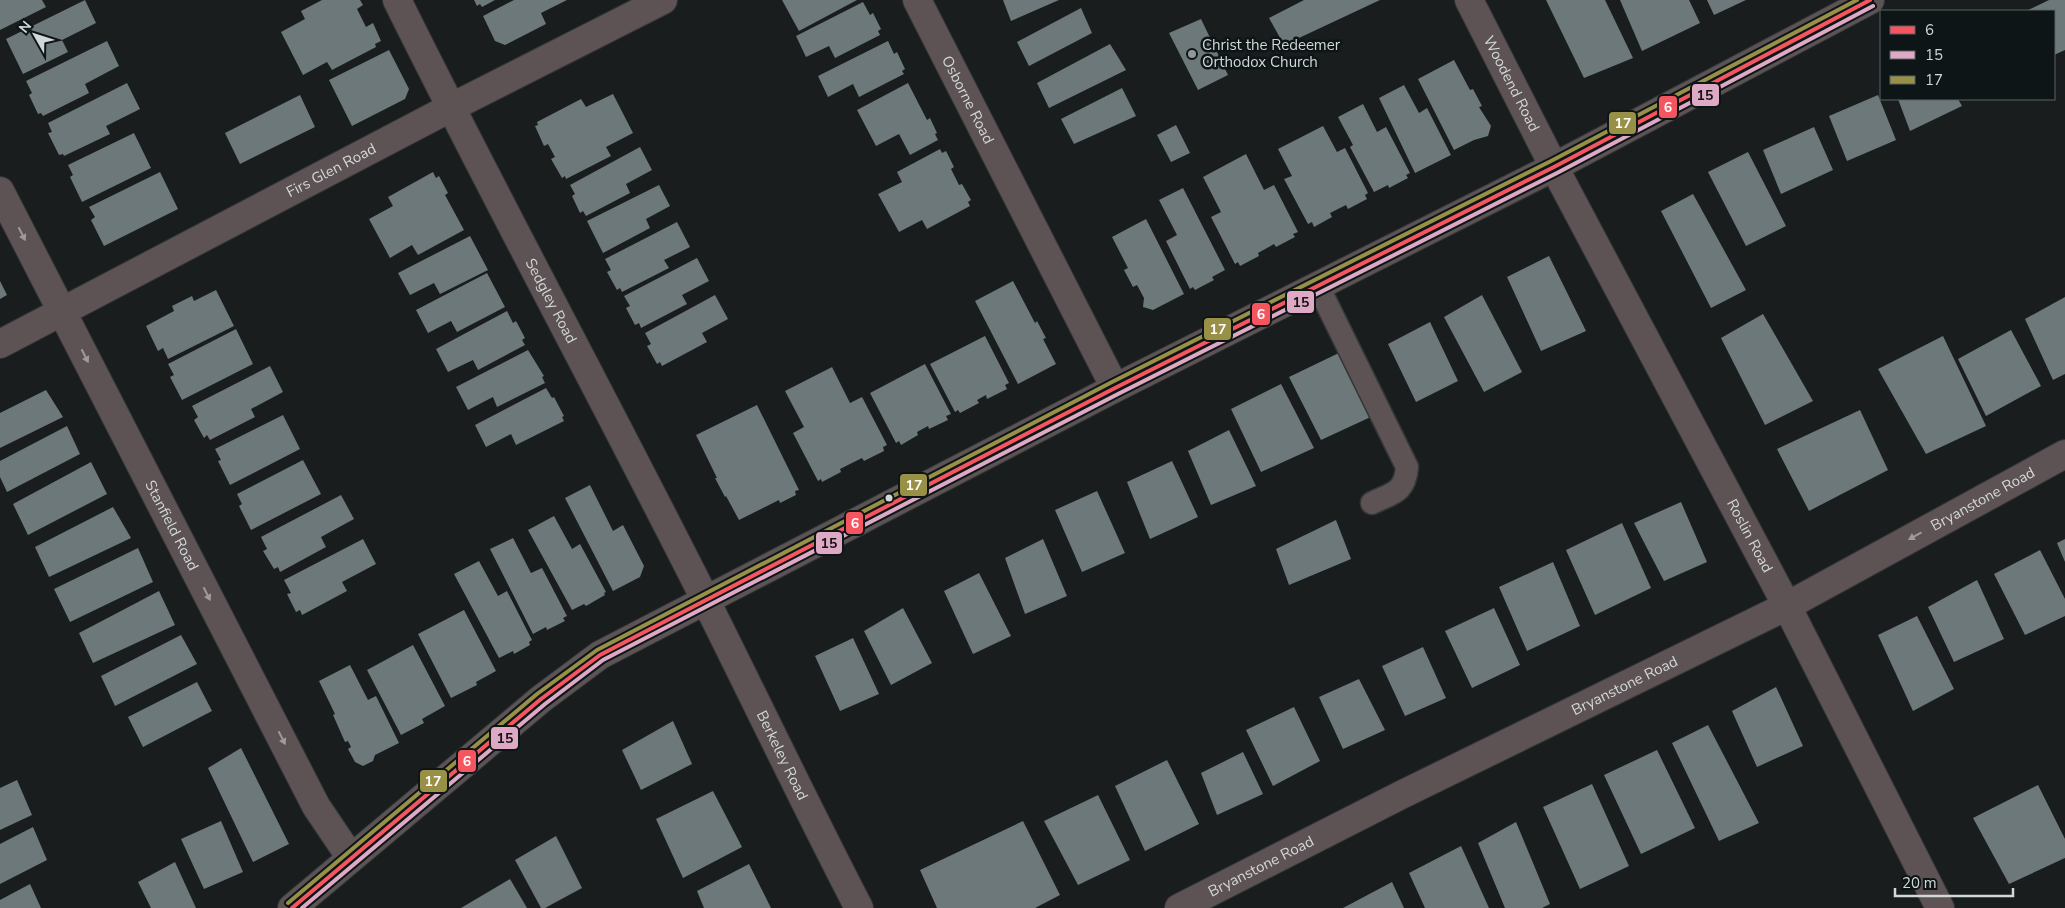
<svg xmlns="http://www.w3.org/2000/svg" width="2065" height="908" font-family="'Nunito Sans',sans-serif">
<style>
.building{fill:#6d787b}
.lines{fill:none;stroke-linecap:round;stroke-linejoin:round}
.service-casing{stroke:#343637;stroke-width:25}
.minor-casing{stroke:#343637;stroke-width:30}
.primary-casing{stroke:#343637;stroke-width:30}
.service{stroke:#5d5254;stroke-width:22}
.minor{stroke:#5d5254;stroke-width:28}
.primary{stroke:#5c5355;stroke-width:28}
.bus-1-casing{stroke:#0e1516;stroke-width:8}
.bus-2-casing{stroke:#0e1516;stroke-width:8}
.bus-3-casing{stroke:#0e1516;stroke-width:8}
.bus-1{stroke:#f5555f;stroke-width:4}
.bus-2{stroke:#dea9c5;stroke-width:4}
.bus-3{stroke:#979046;stroke-width:4}
.oneway{fill:#9d9b9d}
.poi-dot{fill:#919697;stroke:#0e1516;stroke-width:2}
.bus-dot{fill:#d2d7d8;stroke:#0e1516;stroke-width:2}
.labels{text-anchor:middle;dominant-baseline:central;stroke-width:5;stroke-linejoin:round;paint-order:stroke}
.poi-label{font-size:15px;fill:#d2d7d8;stroke:#0e1516;text-anchor:start}
.street-label{font-size:15px;fill:#d2d7d8;stroke:#0e1516}
.line-badge{stroke:#0e1516;stroke-width:2}
.badge-label{font-size:14px;text-anchor:middle;font-weight:bold;fill:#fff}
.pale-badge-label{font-size:14px;text-anchor:middle;font-weight:bold;fill:#111}
</style>
<rect width="100%" height="100%" fill="#191d1e"/>
<g class="building">
<path d="M 0,0 L 42,0 L 46,7 L 0,30 Z"/>
<path d="M 85,0 L 96,23 L 62,40 L 68,52 L 23,74 L 6,39 Z"/>
<path d="M 322,0 L 360,0 L 363,5 L 357,9 L 366,27 L 373,23 L 381,41 L 375,44 L 376,47 L 332,70 L 327,62 L 303,75 L 281,32 L 305,19 L 301,11 Z"/>
<path d="M 474,0 L 495,0 L 482,7 L 480,4 L 477,6 Z"/>
<path d="M 514,0 L 567,0 L 541,13 L 546,24 L 505,45 L 495,41 L 483,16 Z"/>
<path d="M 782,0 L 857,0 L 799,31 Z"/>
<path d="M 1003,0 L 1059,0 L 1011,21 Z"/>
<path d="M 1304,0 L 1380,0 L 1284,45 L 1269,18 Z"/>
<path d="M 1546,0 L 1605,0 L 1633,58 L 1584,78 Z"/>
<path d="M 1620,0 L 1689,0 L 1700,23 L 1642,51 Z"/>
<path d="M 1707,0 L 1746,0 L 1714,15 Z"/>
<path d="M 2049,0 L 2065,0 L 2065,50 L 2054,55 L 2054,11 L 2026,11 Z"/>
<path d="M 863,2 L 870,15 L 873,13 L 881,29 L 878,31 L 880,35 L 835,58 L 829,46 L 806,57 L 796,36 Z"/>
<path d="M 1081,8 L 1092,33 L 1029,66 L 1017,42 Z"/>
<path d="M 1201,19 L 1228,75 L 1198,90 L 1169,33 Z"/>
<path d="M 107,41 L 119,66 L 85,84 L 89,93 L 43,116 L 41,113 L 38,114 L 29,95 L 32,93 L 26,81 Z"/>
<path d="M 888,41 L 894,54 L 897,52 L 905,69 L 902,71 L 904,74 L 859,97 L 853,84 L 828,97 L 818,76 Z"/>
<path d="M 1110,44 L 1126,70 L 1049,108 L 1037,83 Z"/>
<path d="M 389,50 L 409,89 L 405,99 L 352,126 L 329,80 Z"/>
<path d="M 1454,60 L 1470,90 L 1473,89 L 1482,106 L 1479,107 L 1491,126 L 1488,136 L 1474,140 L 1454,150 L 1418,79 Z"/>
<path d="M 127,83 L 140,109 L 106,126 L 110,134 L 64,156 L 63,154 L 59,155 L 48,133 L 52,132 L 48,123 Z"/>
<path d="M 908,83 L 927,120 L 930,118 L 937,133 L 935,134 L 938,140 L 910,155 L 899,134 L 876,146 L 857,110 Z"/>
<path d="M 1404,85 L 1419,113 L 1427,108 L 1451,155 L 1415,173 L 1379,98 Z"/>
<path d="M 1122,88 L 1136,116 L 1074,144 L 1061,119 Z"/>
<path d="M 613,94 L 633,133 L 606,147 L 611,156 L 566,179 L 565,176 L 562,178 L 551,159 L 555,157 L 548,144 L 544,146 L 535,126 L 538,125 L 537,122 L 581,99 L 586,107 Z"/>
<path d="M 300,95 L 315,127 L 240,164 L 225,133 Z"/>
<path d="M 1878,95 L 1896,140 L 1847,161 L 1829,116 Z"/>
<path d="M 1898,99 L 1958,99 L 1962,106 L 1910,131 Z"/>
<path d="M 1363,104 L 1377,132 L 1386,127 L 1410,173 L 1406,175 L 1408,178 L 1389,188 L 1388,185 L 1374,192 L 1350,147 L 1353,145 L 1338,117 Z"/>
<path d="M 1176,125 L 1190,153 L 1171,162 L 1157,135 Z"/>
<path d="M 1323,126 L 1337,152 L 1345,148 L 1368,193 L 1365,195 L 1367,199 L 1348,209 L 1346,205 L 1330,213 L 1332,217 L 1314,227 L 1312,222 L 1308,224 L 1284,179 L 1292,176 L 1278,149 Z"/>
<path d="M 1814,127 L 1833,170 L 1781,194 L 1763,150 Z"/>
<path d="M 134,133 L 151,168 L 82,202 L 70,177 L 73,175 L 68,165 Z"/>
<path d="M 640,147 L 652,170 L 626,184 L 630,193 L 586,216 L 583,211 L 580,213 L 572,196 L 575,194 L 570,185 Z"/>
<path d="M 940,149 L 942,153 L 946,151 L 954,167 L 951,169 L 959,185 L 962,184 L 971,200 L 968,202 L 970,206 L 927,229 L 922,220 L 899,232 L 878,194 L 902,182 L 897,172 Z"/>
<path d="M 1748,152 L 1786,226 L 1746,246 L 1708,172 Z"/>
<path d="M 1246,154 L 1264,190 L 1274,185 L 1298,232 L 1293,234 L 1295,237 L 1276,247 L 1274,244 L 1258,253 L 1259,256 L 1240,266 L 1238,262 L 1235,264 L 1211,217 L 1221,212 L 1203,177 Z"/>
<path d="M 160,172 L 178,209 L 104,246 L 91,220 L 95,217 L 89,207 Z"/>
<path d="M 433,172 L 436,178 L 439,176 L 448,193 L 445,195 L 464,230 L 418,255 L 412,245 L 390,258 L 369,219 L 393,206 L 388,197 Z"/>
<path d="M 659,185 L 670,206 L 646,219 L 650,228 L 603,253 L 587,221 Z"/>
<path d="M 1183,188 L 1225,270 L 1212,277 L 1214,280 L 1195,290 L 1193,287 L 1190,289 L 1166,241 L 1177,235 L 1159,200 Z"/>
<path d="M 1693,194 L 1746,290 L 1711,308 L 1661,211 Z"/>
<path d="M 1146,219 L 1184,294 L 1153,310 L 1143,307 L 1144,298 L 1137,285 L 1133,287 L 1124,270 L 1128,268 L 1112,237 Z"/>
<path d="M 677,222 L 690,247 L 664,260 L 669,268 L 622,292 L 620,288 L 617,290 L 607,272 L 611,270 L 605,259 Z"/>
<path d="M 470,236 L 488,270 L 440,294 L 434,283 L 410,295 L 398,273 Z"/>
<path d="M 1549,256 L 1586,331 L 1541,351 L 1507,277 Z"/>
<path d="M 697,258 L 709,281 L 682,295 L 687,304 L 641,328 L 639,323 L 635,325 L 626,308 L 630,306 L 624,296 Z"/>
<path d="M 487,273 L 505,307 L 457,332 L 451,321 L 428,333 L 416,310 Z"/>
<path d="M 0,281 L 7,295 L 0,299 Z"/>
<path d="M 1013,281 L 1035,323 L 1037,321 L 1046,338 L 1043,339 L 1056,364 L 1018,384 L 975,301 Z"/>
<path d="M 216,290 L 234,326 L 168,359 L 163,348 L 158,351 L 146,326 L 174,311 L 172,306 L 192,296 L 194,301 Z"/>
<path d="M 715,295 L 728,319 L 702,333 L 707,342 L 662,366 L 660,362 L 657,364 L 647,346 L 651,344 L 645,333 Z"/>
<path d="M 1482,295 L 1522,372 L 1484,392 L 1444,317 Z"/>
<path d="M 2065,297 L 2065,374 L 2053,380 L 2025,319 Z"/>
<path d="M 507,311 L 513,323 L 516,321 L 525,338 L 522,340 L 525,345 L 478,370 L 473,360 L 448,372 L 436,349 Z"/>
<path d="M 1763,314 L 1813,401 L 1765,425 L 1721,338 Z"/>
<path d="M 1430,322 L 1458,381 L 1416,402 L 1388,344 Z"/>
<path d="M 236,329 L 253,364 L 182,400 L 170,377 L 174,375 L 168,364 Z"/>
<path d="M 2011,330 L 2041,386 L 1986,416 L 1958,359 Z"/>
<path d="M 985,336 L 1009,383 L 1005,385 L 1007,389 L 987,399 L 986,395 L 977,400 L 979,403 L 960,413 L 958,410 L 955,412 L 930,364 Z"/>
<path d="M 1943,336 L 1986,426 L 1926,454 L 1878,369 Z"/>
<path d="M 528,350 L 544,376 L 542,377 L 545,383 L 497,407 L 493,397 L 468,410 L 456,387 Z"/>
<path d="M 1343,351 L 1375,415 L 1321,440 L 1289,377 Z"/>
<path d="M 925,364 L 951,414 L 946,416 L 948,420 L 929,429 L 928,426 L 917,432 L 918,435 L 901,445 L 899,441 L 896,443 L 870,393 Z"/>
<path d="M 270,366 L 283,392 L 251,409 L 255,417 L 210,440 L 207,435 L 204,438 L 194,420 L 198,417 L 192,406 Z"/>
<path d="M 832,367 L 850,403 L 862,397 L 887,445 L 883,447 L 884,451 L 864,461 L 862,458 L 840,469 L 841,472 L 822,482 L 821,479 L 818,481 L 793,433 L 804,427 L 785,391 Z"/>
<path d="M 1281,384 L 1314,448 L 1261,472 L 1231,409 Z"/>
<path d="M 546,388 L 552,398 L 554,397 L 564,416 L 562,417 L 564,421 L 516,445 L 511,434 L 486,447 L 475,425 Z"/>
<path d="M 46,390 L 63,417 L 0,448 L 0,413 Z"/>
<path d="M 757,405 L 799,490 L 795,491 L 796,495 L 780,503 L 779,500 L 739,520 L 726,496 L 725,497 L 715,478 L 717,478 L 696,435 Z"/>
<path d="M 1860,410 L 1888,470 L 1809,511 L 1777,449 Z"/>
<path d="M 283,415 L 300,449 L 230,485 L 218,461 L 221,460 L 215,449 Z"/>
<path d="M 67,426 L 80,454 L 7,492 L 0,477 L 0,461 Z"/>
<path d="M 1229,430 L 1256,486 L 1211,505 L 1188,451 Z"/>
<path d="M 303,460 L 321,494 L 251,530 L 239,506 L 242,504 L 237,494 Z"/>
<path d="M 1172,461 L 1198,517 L 1150,539 L 1127,482 Z"/>
<path d="M 91,462 L 107,494 L 28,535 L 13,504 Z"/>
<path d="M 590,485 L 613,531 L 623,525 L 644,566 L 640,577 L 613,591 L 565,498 Z"/>
<path d="M 1097,491 L 1125,553 L 1082,572 L 1055,510 Z"/>
<path d="M 341,495 L 354,519 L 321,537 L 326,547 L 280,572 L 278,567 L 274,569 L 263,551 L 267,549 L 261,537 Z"/>
<path d="M 1681,502 L 1707,562 L 1664,581 L 1634,523 Z"/>
<path d="M 113,507 L 131,538 L 49,577 L 35,547 Z"/>
<path d="M 554,516 L 572,549 L 580,544 L 606,592 L 604,593 L 605,595 L 586,606 L 584,604 L 572,610 L 528,530 Z"/>
<path d="M 1336,520 L 1351,559 L 1289,585 L 1276,549 Z"/>
<path d="M 1622,523 L 1651,588 L 1595,615 L 1566,550 Z"/>
<path d="M 513,538 L 531,573 L 542,568 L 567,616 L 563,618 L 565,621 L 547,630 L 546,627 L 533,634 L 490,549 Z"/>
<path d="M 363,539 L 376,564 L 342,582 L 347,591 L 302,615 L 300,610 L 296,612 L 287,594 L 291,593 L 284,580 Z"/>
<path d="M 1043,539 L 1067,596 L 1025,614 L 1005,558 Z"/>
<path d="M 2065,539 L 2065,562 L 2057,543 Z"/>
<path d="M 138,548 L 153,582 L 70,622 L 54,589 Z"/>
<path d="M 2040,550 L 2065,599 L 2065,616 L 2025,635 L 1994,574 Z"/>
<path d="M 479,561 L 498,596 L 507,591 L 532,640 L 529,642 L 530,645 L 514,654 L 513,651 L 499,658 L 454,574 Z"/>
<path d="M 1553,562 L 1580,626 L 1527,651 L 1499,587 Z"/>
<path d="M 979,573 L 1011,636 L 973,654 L 944,591 Z"/>
<path d="M 1977,580 L 2004,639 L 1954,662 L 1928,607 Z"/>
<path d="M 159,591 L 175,625 L 93,663 L 79,633 Z"/>
<path d="M 903,608 L 932,663 L 891,685 L 864,631 Z"/>
<path d="M 1494,608 L 1520,665 L 1472,688 L 1445,631 Z"/>
<path d="M 464,610 L 496,671 L 476,682 L 477,685 L 451,698 L 418,634 Z"/>
<path d="M 1917,616 L 1954,689 L 1913,711 L 1878,635 Z"/>
<path d="M 181,635 L 197,664 L 115,706 L 101,676 Z"/>
<path d="M 853,638 L 879,694 L 840,711 L 815,656 Z"/>
<path d="M 413,645 L 445,706 L 422,719 L 424,723 L 401,735 L 367,670 Z"/>
<path d="M 1423,647 L 1446,698 L 1405,716 L 1382,666 Z"/>
<path d="M 350,665 L 368,700 L 376,696 L 399,743 L 375,755 L 373,761 L 363,766 L 355,762 L 348,749 L 351,747 L 348,741 L 345,742 L 333,715 L 335,714 L 319,681 Z"/>
<path d="M 1359,679 L 1385,730 L 1343,749 L 1319,697 Z"/>
<path d="M 197,682 L 212,711 L 143,747 L 128,717 Z"/>
<path d="M 1776,687 L 1803,746 L 1757,767 L 1732,711 Z"/>
<path d="M 1294,707 L 1320,761 L 1273,786 L 1246,730 Z"/>
<path d="M 673,721 L 692,764 L 641,790 L 622,750 Z"/>
<path d="M 1708,725 L 1759,823 L 1719,841 L 1672,743 Z"/>
<path d="M 241,748 L 289,844 L 253,862 L 208,768 Z"/>
<path d="M 1657,750 L 1695,828 L 1641,854 L 1604,775 Z"/>
<path d="M 1243,752 L 1263,794 L 1217,815 L 1201,773 Z"/>
<path d="M 1167,760 L 1199,824 L 1145,851 L 1115,786 Z"/>
<path d="M 17,780 L 32,815 L 0,830 L 0,788 Z"/>
<path d="M 1592,784 L 1629,866 L 1580,889 L 1543,807 Z"/>
<path d="M 2038,785 L 2065,839 L 2065,858 L 2009,884 L 1973,818 Z"/>
<path d="M 713,791 L 742,847 L 683,878 L 656,819 Z"/>
<path d="M 1098,795 L 1130,860 L 1078,885 L 1044,821 Z"/>
<path d="M 221,821 L 243,872 L 204,889 L 181,839 Z"/>
<path d="M 1023,821 L 1060,895 L 1035,908 L 937,908 L 920,870 Z"/>
<path d="M 1516,822 L 1550,904 L 1542,908 L 1505,908 L 1478,843 Z"/>
<path d="M 33,827 L 47,860 L 0,884 L 0,844 Z"/>
<path d="M 556,836 L 582,888 L 545,908 L 541,908 L 515,860 Z"/>
<path d="M 1461,846 L 1489,908 L 1425,908 L 1409,873 Z"/>
<path d="M 175,862 L 196,908 L 151,908 L 138,882 Z"/>
<path d="M 749,864 L 771,908 L 704,908 L 697,891 Z"/>
<path d="M 510,879 L 527,908 L 461,908 Z"/>
<path d="M 1392,882 L 1404,908 L 1343,908 Z"/>
<path d="M 30,884 L 41,908 L 0,908 L 0,900 Z"/>
</g>
<g class="lines">
<defs>
<path id="service" d="M 1318,286 L 1407,467 C 1405,493 1392,493 1372,503"/>
<g id="minor">
<path id="s1" d="M 397,0 C 497,202 605,400 706,601 C 757,703 806,806 859,908"/>
<path id="s2" d="M 917,0 L 1115,388"/>
<path id="s3" d="M 1469,0 L 1554,167 L 1787,606 L 1940,908"/>
<path id="s4" d="M 0,191 L 316,806 L 351,858"/>
<path id="s5" d="M 0,344 L 450,108 L 663,0"/>
<path id="s6" d="M 1179,908 L 1401,795 L 1787,606 L 2065,454"/>
</g>
<path id="primary" d="M 292,908 L 541,699 L 600,655 L 1115,388 L 1554,167 L 1870,0"/>
</defs>
<use href="#service" class="service-casing"/>
<use href="#minor" class="minor-casing"/>
<use href="#primary" class="primary-casing"/>
<use href="#service" class="service"/>
<use href="#minor" class="minor"/>
<use href="#primary" class="primary"/>
<defs>
<path id="bus-1" d="M 292,908 L 541,699 L 600,655 L 1115,388 L 1554,167 L 1870,0"/>
<path id="bus-2" d="M 302,908 L 545,704 L 603,660 L 1118,394 L 1557,173 L 1873,6"/>
<path id="bus-3" d="M 288,903 L 537,694 L 597,650 L 1112,382 L 1551,161 L 1857,0"/>
</defs>
<use href="#bus-1" class="bus-1-casing"/>
<use href="#bus-2" class="bus-2-casing"/>
<use href="#bus-3" class="bus-3-casing"/>
<use href="#bus-1" class="bus-1"/>
<use href="#bus-2" class="bus-2"/>
<use href="#bus-3" class="bus-3"/>
</g>
<defs><path id="oneway-solid" d="M-6-.8H1V-3.2L6.5 0L1 3.2V.8H-6Z" transform="scale(1.25)"/></defs>
<g class="oneway">
<use href="#oneway-solid" transform="translate(22 234) rotate(63)"/>
<use href="#oneway-solid" transform="translate(85 356) rotate(63)"/>
<use href="#oneway-solid" transform="translate(1915 536) rotate(151)"/>
<use href="#oneway-solid" transform="translate(207 594) rotate(63)"/>
<use href="#oneway-solid" transform="translate(282 738) rotate(63)"/>
</g>
<circle class="poi-dot" cx="1192" cy="54" r="5"/>
<circle class="bus-dot" cx="889" cy="498" r="4.5"/>
<g class="labels">
<g class="poi-label">
<text x="1202" y="45">Christ the Redeemer<tspan x="1202" dy="17">Orthodox Church</tspan></text>
</g>
<g class="street-label">
<text stroke="none"><textPath href="#s3" startOffset="94">Woodend Road</textPath></text>
<text stroke="none"><textPath href="#s2" startOffset="112">Osborne Road</textPath></text>
<text stroke="none"><textPath href="#s5" startOffset="374">Firs Glen Road</textPath></text>
<text stroke="none"><textPath href="#s1" startOffset="338">Sedgley Road</textPath></text>
<text stroke="none"><textPath href="#s6" startOffset="902">Bryanstone Road</textPath></text>
<text stroke="none"><textPath href="#s4" startOffset="376">Stanfield Road</textPath></text>
<text stroke="none"><textPath href="#s3" startOffset="605">Roslin Road</textPath></text>
<text stroke="none"><textPath href="#s6" startOffset="498">Bryanstone Road</textPath></text>
<text stroke="none"><textPath href="#s1" startOffset="848">Berkeley Road</textPath></text>
<text stroke="none"><textPath href="#s6" startOffset="92">Bryanstone Road</textPath></text>
</g>
</g>
<g class="line-badge">
<rect x="1691" y="83" width="29" height="24" rx="5" fill="#dea9c5"/>
<rect x="1658" y="95" width="20" height="24" rx="5" fill="#f5555f"/>
<rect x="1608" y="111" width="29" height="24" rx="5" fill="#979046"/>
<rect x="1286" y="290" width="29" height="24" rx="5" fill="#dea9c5"/>
<rect x="1251" y="302" width="20" height="24" rx="5" fill="#f5555f"/>
<rect x="1203" y="317" width="29" height="24" rx="5" fill="#979046"/>
<rect x="899" y="473" width="29" height="24" rx="5" fill="#979046"/>
<rect x="845" y="511" width="19" height="24" rx="5" fill="#f5555f"/>
<rect x="815" y="531" width="28" height="24" rx="5" fill="#dea9c5"/>
<rect x="490" y="726" width="29" height="24" rx="5" fill="#dea9c5"/>
<rect x="457" y="749" width="20" height="24" rx="5" fill="#f5555f"/>
<rect x="419" y="769" width="29" height="24" rx="5" fill="#979046"/>
</g>
<g class="badge-label">
<text x="1668" y="112">6</text>
<text x="1623" y="128">17</text>
<text x="1261" y="319">6</text>
<text x="1218" y="334">17</text>
<text x="914" y="490">17</text>
<text x="855" y="528">6</text>
<text x="467" y="766">6</text>
<text x="433" y="786">17</text>
</g>
<g class="pale-badge-label">
<text x="1705" y="100">15</text>
<text x="1301" y="307">15</text>
<text x="829" y="548">15</text>
<text x="505" y="743">15</text>
</g>
<rect x="1880" y="10" width="175" height="90" fill="#0e1516" stroke="#5c6364"/>
<rect x="1890" y="26" width="25" height="8" fill="#f5555f" stroke="#5c6364"/>
<text x="1925" y="35" font-size="15" fill="#d2d7d8">6</text>
<rect x="1890" y="51" width="25" height="8" fill="#dea9c5" stroke="#5c6364"/>
<text x="1925" y="60" font-size="15" fill="#d2d7d8">15</text>
<rect x="1890" y="76" width="25" height="8" fill="#979046" stroke="#5c6364"/>
<text x="1925" y="85" font-size="15" fill="#d2d7d8">17</text>
<g transform="translate(35 35) rotate(309)" stroke="#0e1516" stroke-width="4" paint-order="stroke">
<path d="M0-4L9 19L0 12L-9 19Z" fill="#d2d7d8"/>
<text y="-8" font-size="14" font-weight="bold" text-anchor="middle" fill="#d2d7d8">N</text>
</g>
<path d="M1895 888v8h118v-8" fill="none" stroke="#d2d7d8" stroke-width="2.5"/>
<text x="1902" y="888" font-size="15" fill="#d2d7d8" stroke="#0e1516" stroke-width="4" paint-order="stroke">20 m</text>
</svg>
